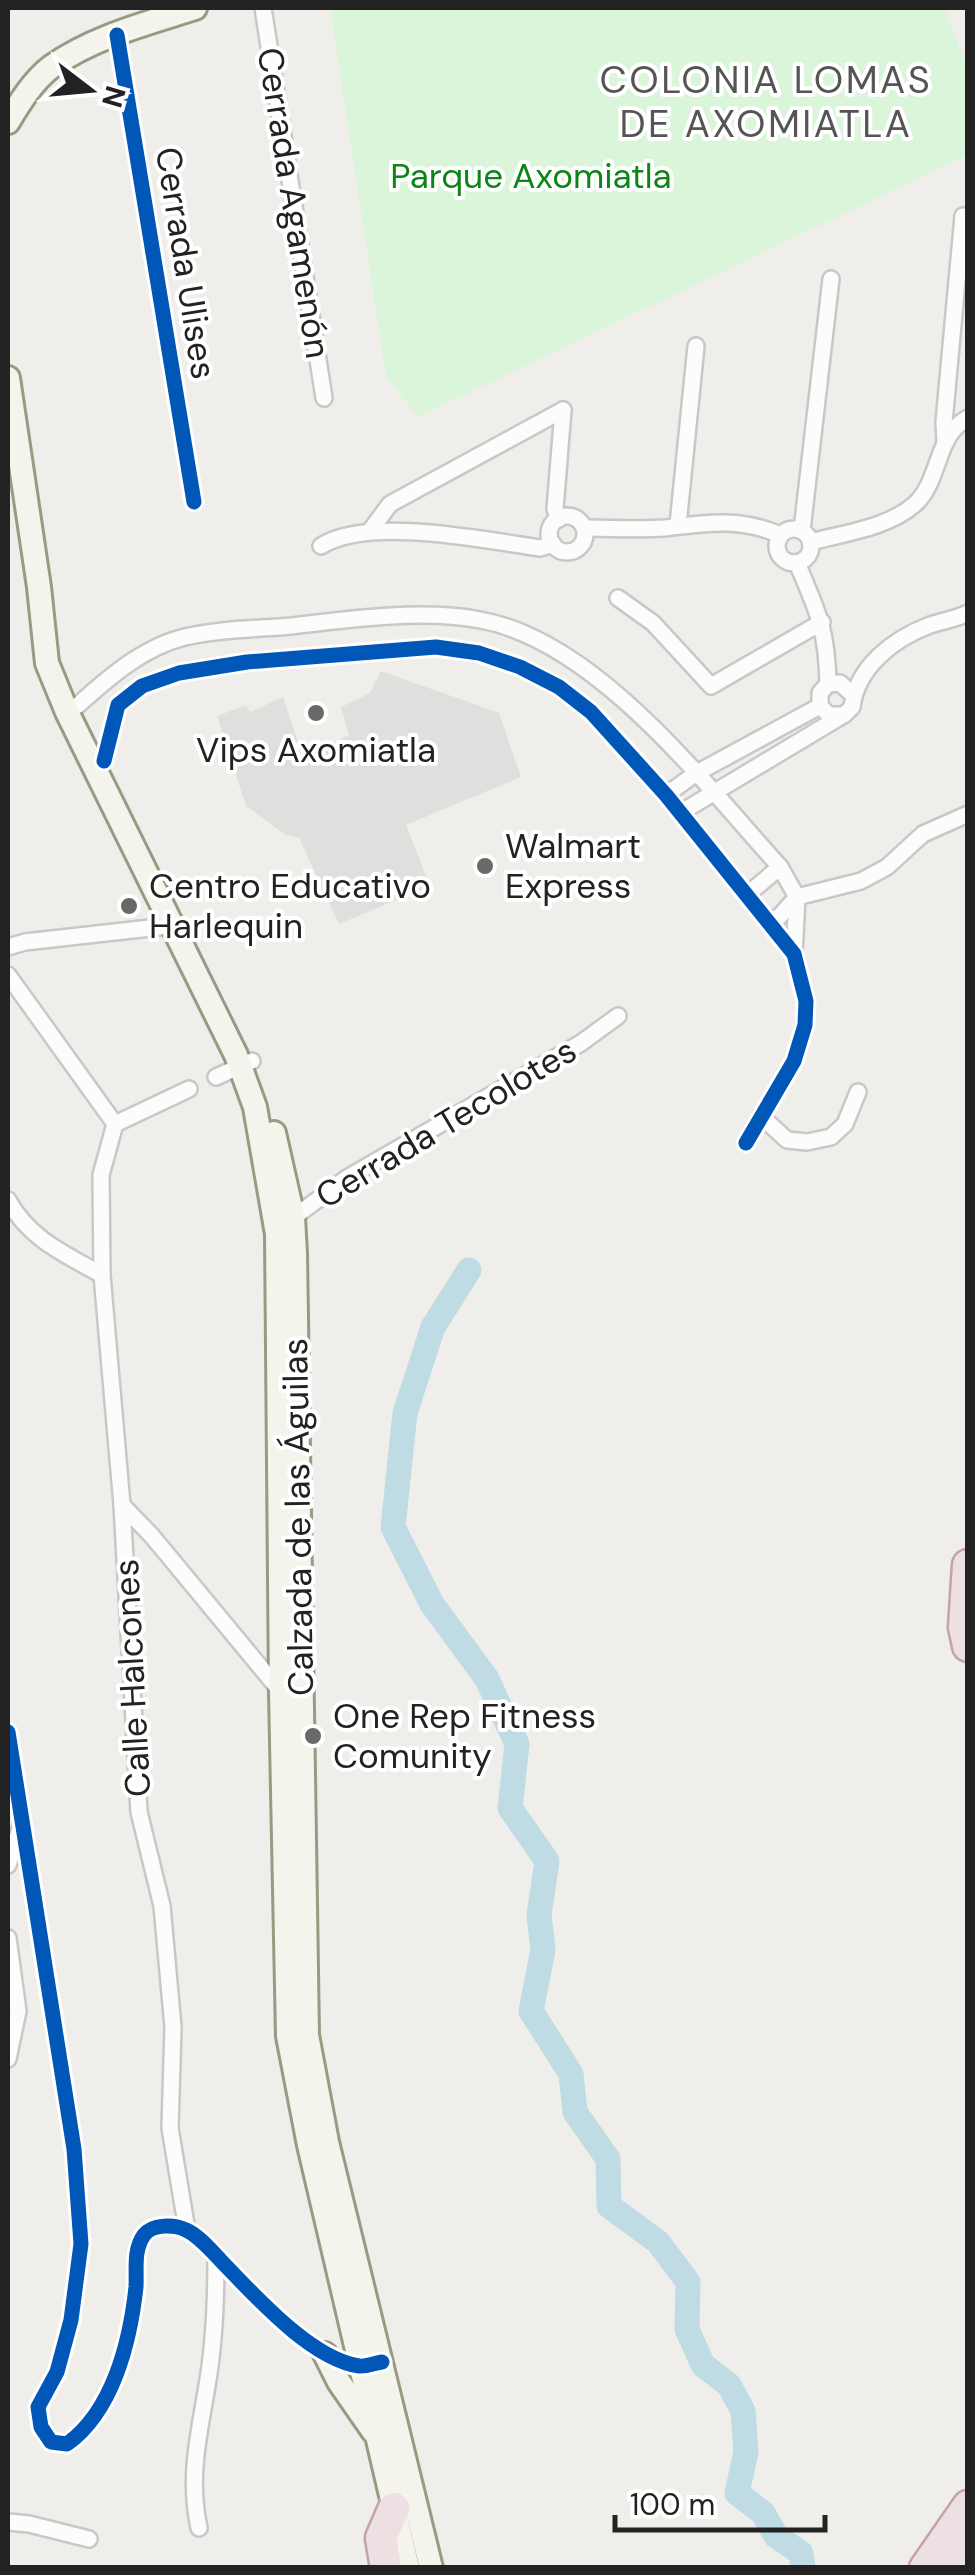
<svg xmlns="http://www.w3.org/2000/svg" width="975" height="2575" font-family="'DM Sans',sans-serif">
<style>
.park{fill:#daf5da}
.parking{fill:#e0dfde}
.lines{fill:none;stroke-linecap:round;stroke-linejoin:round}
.river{stroke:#bfdbe3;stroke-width:25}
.minor-casing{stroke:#c9c8c7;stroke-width:20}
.secondary-casing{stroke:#999a82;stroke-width:28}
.motorway-casing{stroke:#c5a2ac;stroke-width:35}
.minor{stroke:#fdfcfc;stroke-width:15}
.secondary{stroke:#f4f4ed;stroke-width:22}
.motorway{stroke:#ece0e2;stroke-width:30}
.cycleway-casing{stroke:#fff;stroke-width:21}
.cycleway{stroke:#0057b8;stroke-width:15}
.poi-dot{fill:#6a6968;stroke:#fff;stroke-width:4}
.labels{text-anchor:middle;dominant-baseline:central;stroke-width:8;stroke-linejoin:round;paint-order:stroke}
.park-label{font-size:35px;fill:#0c8416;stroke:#fff}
.street-label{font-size:35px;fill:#222;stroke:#fff}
.poi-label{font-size:35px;fill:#222;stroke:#fff;text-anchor:start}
.neighbourhood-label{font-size:38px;letter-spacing:2.5px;fill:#555;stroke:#fff}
</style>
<rect width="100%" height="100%" fill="#f0eeeb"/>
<path class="park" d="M 330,8 L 944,8 L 967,66 L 967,155 L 418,417 L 386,377 Z"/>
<path class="parking" d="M 381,671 L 499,713 L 521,777 L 406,825 L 430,886 L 339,924 L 299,838 L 286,835 L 246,806 L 217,716 L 246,705 L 250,712 L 283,697 L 303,757 L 349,735 L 341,707 L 370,693 Z"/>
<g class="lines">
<path class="river" d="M 469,1270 L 433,1327 L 405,1413 L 393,1527 L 432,1604 L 487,1679 L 517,1744 L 510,1808 L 547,1861 L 539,1915 L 543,1950 L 531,2011 L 571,2074 L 575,2112 L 608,2159 L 609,2206 L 658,2242 L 688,2282 L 687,2329 L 703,2365 L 729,2385 L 743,2411 L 746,2452 L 737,2493 L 763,2513 L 776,2536 L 801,2553 L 803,2568"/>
<defs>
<g id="minor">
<path d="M 263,8 L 324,398"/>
<path d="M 117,35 L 194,502"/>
<path d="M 945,441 L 944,422 L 963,216"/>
<circle cx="567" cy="534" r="18"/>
<path d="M 559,519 L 555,509 L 563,410"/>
<path d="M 678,525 L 696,346"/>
<path d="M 584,528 C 610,528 638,530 664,528 C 706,523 740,517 780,535"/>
<circle cx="794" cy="546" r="17"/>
<path d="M 802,530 L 831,279"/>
<path d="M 370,531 L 390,504 L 563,410"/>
<path d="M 811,542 C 844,533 888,528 915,504 C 941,480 935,435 968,418"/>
<path d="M 321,546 C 369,516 484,540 540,548 L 553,544"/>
<path d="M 797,563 C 818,612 827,630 828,684"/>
<path d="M 618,598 L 653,623 L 711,686 L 822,622"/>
<path d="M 852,694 L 840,683 L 828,684 L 820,693 L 820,706 L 829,715 L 844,715 L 852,707 C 857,667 893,639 930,625 C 942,621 956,619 968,613"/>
<path d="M 77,706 C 108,678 143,647 185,637 C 219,629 256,629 291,626 C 349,619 423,609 480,620 C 595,640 704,783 780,867 L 797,897 L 794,954"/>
<path d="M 104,761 L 118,705 L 142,686 L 179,673 L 247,662 L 436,647 L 479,653 L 520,667 L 559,687 L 591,712 L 666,795 L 794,954 L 806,1001 L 805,1025 L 794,1061 L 746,1143"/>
<path d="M 666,795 L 695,774 L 820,706"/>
<path d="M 680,813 L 840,717"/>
<path d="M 748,894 L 780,867"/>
<path d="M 766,919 L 778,918 L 797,897 L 861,881 L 887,867 L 923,834 L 968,814"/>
<path d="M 8,947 L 25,942 L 177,925"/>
<path d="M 8,975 L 115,1124"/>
<path d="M 216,1077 L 252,1061"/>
<path d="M 761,1116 L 787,1140 L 807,1142 L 831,1137 L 845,1124 L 858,1092"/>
<path d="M 8,1200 C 29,1239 65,1254 102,1275"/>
<path d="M 290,1220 L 347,1178 L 581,1043 L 618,1016"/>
<path d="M 122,1505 L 152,1536 L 281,1692"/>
<path d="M 8,1732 L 74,2149 L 81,2244 L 71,2320 L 57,2372 L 38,2407 L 41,2427 L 51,2442 L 67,2444 C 113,2411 130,2342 136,2287 C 137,2269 132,2249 144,2235 C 153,2224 175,2224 187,2230 C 203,2238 219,2260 232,2272 C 259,2301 327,2372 368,2365"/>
<path d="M 8,1865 L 21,1826"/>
<path d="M 8,1938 L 18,2011 L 8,2059"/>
<path d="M 187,2230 L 170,2128 L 173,2027 L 162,1906 L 139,1812 L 122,1505 L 102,1275 L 101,1175 L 115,1124 L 189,1089"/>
<path d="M 8,2522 L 29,2524 L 89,2539"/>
<path d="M 199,2528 C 187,2472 201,2428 209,2373 C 215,2334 216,2295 216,2256"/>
</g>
<g id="secondary">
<path d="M 8,122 C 20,102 33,81 51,67 C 93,37 148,23 195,8"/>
<path d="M 8,378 L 39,587 L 47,663 L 67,712 L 236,1055 L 255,1107 L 277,1234 L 281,1692 L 288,2036 L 309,2145 L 408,2568"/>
<path d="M 274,1133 L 293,1217 L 295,1254 L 307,2035 L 327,2142 L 431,2568"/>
<path d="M 325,2354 L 339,2382 L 373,2431"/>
</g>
<g id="motorway">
<path d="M 968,1565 L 964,1627 L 968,1646"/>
<path d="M 386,2568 L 381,2538 L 394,2508"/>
<path d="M 925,2568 L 968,2506"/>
<path d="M 952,2568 L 968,2547"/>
</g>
</defs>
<use href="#minor" class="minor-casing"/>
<use href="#secondary" class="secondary-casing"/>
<use href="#motorway" class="motorway-casing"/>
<use href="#minor" class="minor"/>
<use href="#secondary" class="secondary"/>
<use href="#motorway" class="motorway"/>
<defs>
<g id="cycleway">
<path d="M 117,35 L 194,502"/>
<path d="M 104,761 L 118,705 L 142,686 L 179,673 L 247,662 L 436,647 L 479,653 L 520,667 L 559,687 L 591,712 L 666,795 L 794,954 L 806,1001 L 805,1025 L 794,1061 L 746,1143"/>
<path d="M 8,1732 L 74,2149 L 81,2244 L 71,2320 L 57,2372 L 38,2407 L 41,2427 L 51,2442 L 67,2444 C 113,2411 130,2342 136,2287 C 137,2270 133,2250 144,2235 C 152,2224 174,2224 186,2230 C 200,2236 215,2255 226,2266 C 258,2299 312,2359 359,2366 C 366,2367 375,2363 382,2362"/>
</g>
</defs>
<use href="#cycleway" class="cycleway-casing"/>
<use href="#cycleway" class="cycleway"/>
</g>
<g class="poi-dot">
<circle cx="316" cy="713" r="10"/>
<circle cx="485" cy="866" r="10"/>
<circle cx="129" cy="906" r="10"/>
<circle cx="313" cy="1736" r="10"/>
</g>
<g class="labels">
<g class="park-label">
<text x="531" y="176">Parque Axomiatla</text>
</g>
<g class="street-label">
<text transform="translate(294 203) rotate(81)">Cerrada Agamenón</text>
<text transform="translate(186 263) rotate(81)">Cerrada Ulises</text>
<text transform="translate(446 1123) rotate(-31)">Cerrada Tecolotes</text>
<text transform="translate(298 1517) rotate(-91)">Calzada de las Águilas</text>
<text transform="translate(132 1678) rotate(-93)">Calle Halcones</text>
</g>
<g class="poi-label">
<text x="316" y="750" text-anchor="middle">Vips Axomiatla</text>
<text x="505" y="846">Walmart<tspan x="505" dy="40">Express</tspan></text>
<text x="149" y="886">Centro Educativo<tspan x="149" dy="40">Harlequin</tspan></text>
<text x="333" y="1716">One Rep Fitness<tspan x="333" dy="40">Comunity</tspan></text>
</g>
<g class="neighbourhood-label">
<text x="766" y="80">COLONIA LOMAS<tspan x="766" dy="44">DE AXOMIATLA</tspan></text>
</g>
</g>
<rect width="975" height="2575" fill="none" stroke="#222222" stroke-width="20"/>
<g transform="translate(90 90) rotate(106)" stroke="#ffffff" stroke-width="8" paint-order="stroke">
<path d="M0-8L18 38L0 25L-18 38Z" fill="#222222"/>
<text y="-15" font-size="28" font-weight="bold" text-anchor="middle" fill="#222222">N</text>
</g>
<path d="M615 2515v15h210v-15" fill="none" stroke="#222222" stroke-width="5"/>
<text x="630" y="2515" font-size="30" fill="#222222" stroke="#ffffff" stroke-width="8" paint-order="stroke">100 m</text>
</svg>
